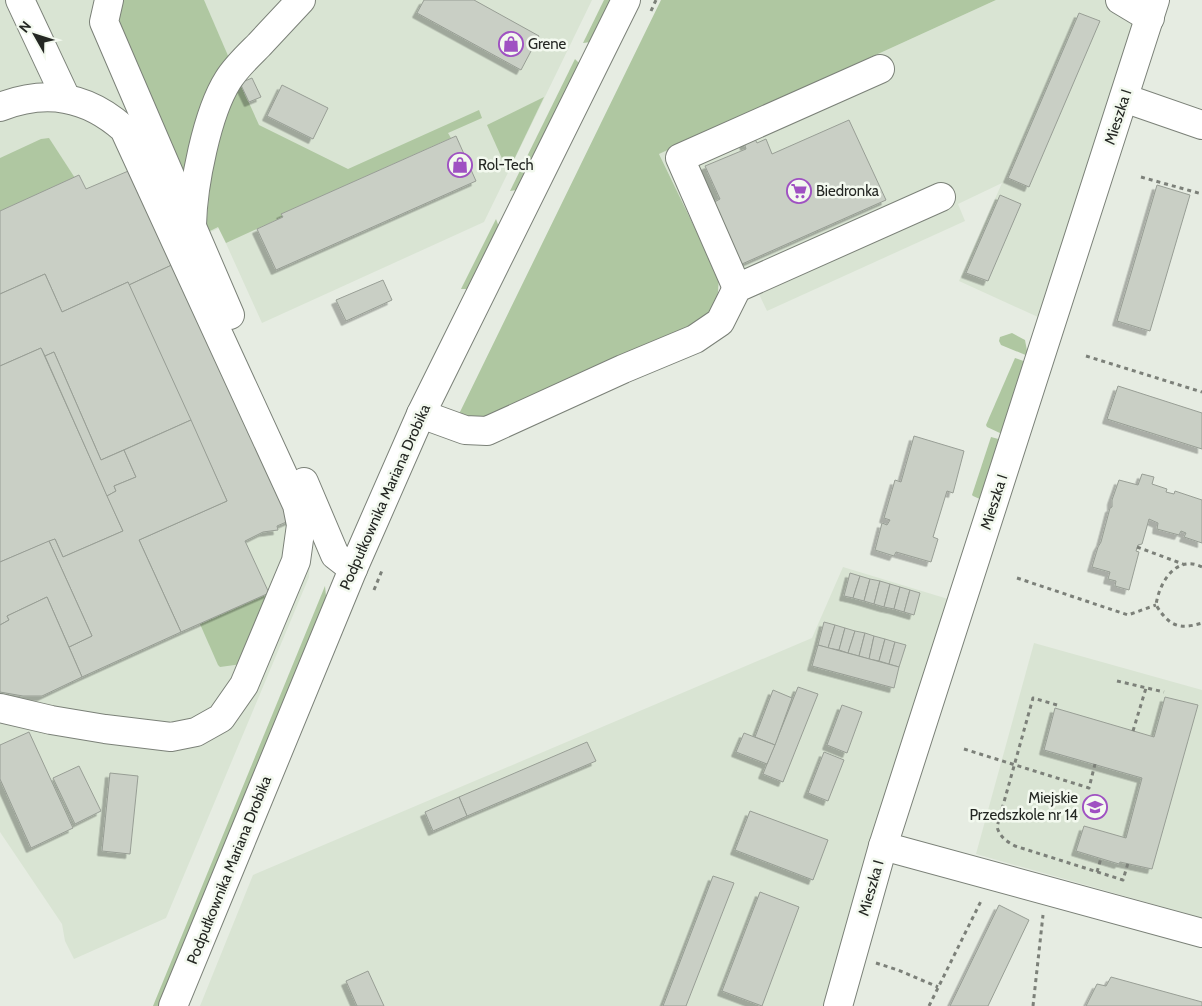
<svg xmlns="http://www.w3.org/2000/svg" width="1202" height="1006" font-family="Cabin,sans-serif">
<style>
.built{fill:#d9e4d3}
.green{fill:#afc7a1}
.building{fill:#c9cfc5;stroke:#989e95;filter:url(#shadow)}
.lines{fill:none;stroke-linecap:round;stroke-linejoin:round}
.minor-casing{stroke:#7b8178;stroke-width:30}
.major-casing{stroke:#7b8178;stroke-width:30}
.path{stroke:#7c8079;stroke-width:3;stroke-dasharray:4 4;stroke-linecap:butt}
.minor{stroke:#fff;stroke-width:28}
.major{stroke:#fff;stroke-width:28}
.labels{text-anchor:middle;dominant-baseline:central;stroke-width:5;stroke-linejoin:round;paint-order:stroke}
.poi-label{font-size:15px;fill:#242723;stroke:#f3f9ef;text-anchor:start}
.street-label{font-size:15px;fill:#242723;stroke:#f3f9ef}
</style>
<defs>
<filter id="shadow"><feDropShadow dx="-4.5" dy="4.5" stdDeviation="0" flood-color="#0004"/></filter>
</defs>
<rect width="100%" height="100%" fill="#e6ece2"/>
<g class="built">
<path d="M 0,0 L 592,0 L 484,222 L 262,323 L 219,228 L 186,244 L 310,552 L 309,577 L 166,918 L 74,959 L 65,941 L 62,924 L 0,832 Z"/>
<path d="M 996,0 L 1141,0 L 1038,317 L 959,281 L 1002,183 L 958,204 L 965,221 L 767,311 L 759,294 L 747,300 L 737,314 L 659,154 Z"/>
<path d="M 843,567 L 948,599 L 826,1006 L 200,1006 L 253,875 L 812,638 Z"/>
<path d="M 1034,643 L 1202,690 L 1202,918 L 976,854 Z"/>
</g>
<g class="green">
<path d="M 121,0 L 204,0 L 229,58 L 187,186 L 120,30 L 119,10 Z"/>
<path d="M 604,0 L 612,0 L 591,42 L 583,43 Z"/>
<path d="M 661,0 L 996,0 L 659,154 L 719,278 L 717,304 L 704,320 L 488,420 L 471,420 L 459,414 Z"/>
<path d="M 575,59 L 580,64 L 517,190 L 510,191 Z"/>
<path d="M 240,83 L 259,125 L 348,169 L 479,110 L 482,118 L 448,133 L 451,138 L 282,214 L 283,217 L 226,243 L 218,227 L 206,233 C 209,193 212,153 224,114 C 227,104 235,93 240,83 Z"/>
<path d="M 544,97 L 508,172 L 487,125 Z"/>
<path d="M 49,138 L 75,178 L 0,211 L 0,158 L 41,139 Z"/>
<path d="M 496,219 L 499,227 L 468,289 L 461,289 Z"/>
<path d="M 1012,333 L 1025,340 L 1028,356 L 1001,345 L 999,341 L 1000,337 Z"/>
<path d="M 1015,358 L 1026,362 L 1002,434 L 987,427 L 986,425 Z"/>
<path d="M 991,437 L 1002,440 L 982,500 L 973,496 L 972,495 Z"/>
<path d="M 325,586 L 326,596 L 322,610 L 161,1006 L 153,1006 Z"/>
<path d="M 266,594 L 268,604 L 242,664 L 220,667 L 218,665 L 200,624 Z"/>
</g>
<g class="building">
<path d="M 424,0 L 474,0 L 539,36 L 521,70 L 417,13 Z"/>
<path d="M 1079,13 L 1100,21 L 1029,187 L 1008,178 Z"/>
<path d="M 252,78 L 261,97 L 249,102 L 240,83 Z"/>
<path d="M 282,85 L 328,108 L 313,139 L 267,116 Z"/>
<path d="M 849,120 L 886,200 L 733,268 L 705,207 L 720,199 L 705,166 L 746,149 L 744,142 L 754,137 L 757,143 L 766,139 L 772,154 Z"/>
<path d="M 456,136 L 476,181 L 276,270 L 257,229 L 283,217 L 281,214 Z"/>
<path d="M 133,169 L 176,263 L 129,285 L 128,282 L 62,312 L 45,274 L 0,294 L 0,211 L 79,175 L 86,189 Z"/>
<path d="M 1157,185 L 1190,195 L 1150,331 L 1117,321 Z"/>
<path d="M 1000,195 L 1021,204 L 988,281 L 966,273 Z"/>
<path d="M 176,263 L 291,520 L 277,526 L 278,530 L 263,532 L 245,541 L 269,593 L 181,632 L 139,540 L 227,501 L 129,285 Z"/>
<path d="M 45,274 L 62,312 L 128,282 L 191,420 L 101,460 L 54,352 L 45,356 L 41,348 L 0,366 L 0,294 Z"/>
<path d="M 383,280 L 392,300 L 346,321 L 336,300 Z"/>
<path d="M 41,348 L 123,531 L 63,557 L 55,539 L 0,562 L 0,366 Z"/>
<path d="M 54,352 L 101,460 L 124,450 L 136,477 L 114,486 L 116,491 L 107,496 L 45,356 Z"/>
<path d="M 1118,386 L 1202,413 L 1202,449 L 1107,419 Z"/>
<path d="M 191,420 L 227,501 L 139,540 L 181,632 L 82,677 L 69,647 L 92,636 L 49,541 L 55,539 L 63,557 L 123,531 L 107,496 L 116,491 L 114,486 L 136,477 L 124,450 Z"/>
<path d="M 914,436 L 964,451 L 953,493 L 947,491 L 933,537 L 938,539 L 931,562 L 896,552 L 894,556 L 875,550 L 882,523 L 887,525 L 890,520 L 884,518 L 895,480 L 901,482 Z"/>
<path d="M 1142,474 L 1154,477 L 1152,484 L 1167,489 L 1166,492 L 1174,494 L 1175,491 L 1202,500 L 1202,543 L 1184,537 L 1186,533 L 1181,531 L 1179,535 L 1157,529 L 1158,523 L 1149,519 L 1142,544 L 1138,545 L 1136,551 L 1139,552 L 1129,590 L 1115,586 L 1116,581 L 1108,579 L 1110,572 L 1092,567 L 1098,547 L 1101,542 L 1110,508 L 1112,507 L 1112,500 L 1119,480 L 1138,485 Z"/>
<path d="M 49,541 L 92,636 L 69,647 L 47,597 L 7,616 L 9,620 L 0,625 L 0,562 Z"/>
<path d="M 850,573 L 860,576 L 853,598 L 844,596 Z"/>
<path d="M 860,576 L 870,579 L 864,601 L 853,598 Z"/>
<path d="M 870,579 L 880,581 L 874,604 L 864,601 Z"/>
<path d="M 880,581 L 890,584 L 884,607 L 874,604 Z"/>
<path d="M 890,584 L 900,587 L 894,609 L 884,607 Z"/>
<path d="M 900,587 L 910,590 L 904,612 L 894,609 Z"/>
<path d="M 910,590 L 920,593 L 914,615 L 904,612 Z"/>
<path d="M 47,597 L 82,677 L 42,696 L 23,696 L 0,692 L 0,625 L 9,620 L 7,616 Z"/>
<path d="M 824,622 L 835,625 L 828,648 L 818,645 Z"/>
<path d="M 835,625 L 845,628 L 839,650 L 828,648 Z"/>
<path d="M 845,628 L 855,631 L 848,653 L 839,650 Z"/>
<path d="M 855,631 L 865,633 L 859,656 L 848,653 Z"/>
<path d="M 865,633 L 874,636 L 869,659 L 859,656 Z"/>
<path d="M 874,636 L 885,639 L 879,661 L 869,659 Z"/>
<path d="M 885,639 L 895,642 L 889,664 L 879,661 Z"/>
<path d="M 895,642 L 906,645 L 899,667 L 889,664 Z"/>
<path d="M 818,645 L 899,667 L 894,688 L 812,666 Z"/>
<path d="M 798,687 L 818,694 L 783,782 L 763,774 Z"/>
<path d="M 773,690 L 792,698 L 775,745 L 755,737 Z"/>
<path d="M 1165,697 L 1198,705 L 1152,869 L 1120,862 L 1119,864 L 1076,851 L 1084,826 L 1126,838 L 1142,778 L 1044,750 L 1055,708 L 1154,737 Z"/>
<path d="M 842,705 L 862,712 L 847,753 L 827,745 Z"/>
<path d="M 29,732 L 73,828 L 31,848 L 0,779 L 0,745 Z"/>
<path d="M 744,733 L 775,745 L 767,764 L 736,752 Z"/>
<path d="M 587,742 L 596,761 L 467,816 L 459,797 Z"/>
<path d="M 824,752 L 844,760 L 828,801 L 808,793 Z"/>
<path d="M 79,766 L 101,811 L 75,824 L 53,778 Z"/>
<path d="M 110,773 L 138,776 L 130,854 L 102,851 Z"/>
<path d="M 459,797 L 467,816 L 433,831 L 425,812 Z"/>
<path d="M 750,811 L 828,840 L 813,880 L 735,850 Z"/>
<path d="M 713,876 L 734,883 L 686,1006 L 663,1006 Z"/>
<path d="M 760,892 L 799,907 L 762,1006 L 722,991 Z"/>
<path d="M 999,905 L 1029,920 L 988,1006 L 950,1006 Z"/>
<path d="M 368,971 L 384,1006 L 357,1006 L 346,981 Z"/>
<path d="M 1111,977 L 1202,1002 L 1202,1006 L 1086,1006 L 1097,984 L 1106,986 Z"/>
</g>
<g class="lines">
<defs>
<g id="minor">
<path d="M 20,0 L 66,98"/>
<path d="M 109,0 L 104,22 L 230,315"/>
<path d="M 1120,0 L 1150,18"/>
<path d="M 1124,98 L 1202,125"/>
<path d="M 0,107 C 46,89 87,96 124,129 L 297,505 L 301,525 L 296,561 L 244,685 L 221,718 L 196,732 L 171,737 L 105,729 L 51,720 L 0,708"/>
<path d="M 192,225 C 193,185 207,113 228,80 C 236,67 248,56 259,45 C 273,30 287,15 301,0"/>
<path d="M 737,288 L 680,158 L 880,69"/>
<path d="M 421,414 L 465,430 L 487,431 L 623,369 L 695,339 L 720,322 L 737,288 L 941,197"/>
<path d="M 304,482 L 335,555 L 353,569"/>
<path d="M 883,846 L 1202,933"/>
<path d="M 838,1006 L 883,846 L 1155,0"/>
</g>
<path id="major" d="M 173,1006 L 353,569 L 421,414 L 626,0"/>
</defs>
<use href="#minor" class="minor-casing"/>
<use href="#major" class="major-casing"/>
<g class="path">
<path d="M 651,11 L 656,0"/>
<path d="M 1141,177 L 1202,194"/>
<path d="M 1086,356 L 1202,392"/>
<path d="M 1137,547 L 1183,564"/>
<path d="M 1202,567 C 1176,554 1159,583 1156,605 C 1169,626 1179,630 1202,623"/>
<path d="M 1017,578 L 1128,615 L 1156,605"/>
<path d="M 374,590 L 383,568"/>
<path d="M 1117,681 L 1164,692"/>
<path d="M 1057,705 L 1033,698 L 997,827 C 1000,837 1006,841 1015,846 L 1123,880 L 1128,863"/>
<path d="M 1133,731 L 1146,688"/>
<path d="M 964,749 L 1089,788 L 1095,764"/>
<path d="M 1097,872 L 1101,858"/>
<path d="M 876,963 L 898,970 L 938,987"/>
<path d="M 929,1006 L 982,899"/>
<path d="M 1033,1006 L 1043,915"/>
</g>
<use href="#minor" class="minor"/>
<use href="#major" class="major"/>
</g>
<defs>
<symbol id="shop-ring" viewBox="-11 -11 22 22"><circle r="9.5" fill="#f3f9ef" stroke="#9f51c2" stroke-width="1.5"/><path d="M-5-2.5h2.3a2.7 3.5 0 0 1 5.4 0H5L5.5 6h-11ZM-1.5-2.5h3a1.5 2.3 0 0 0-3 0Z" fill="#9f51c2"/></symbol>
<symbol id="supermarket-ring" viewBox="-11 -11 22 22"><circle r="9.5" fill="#f3f9ef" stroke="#9f51c2" stroke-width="1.5"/><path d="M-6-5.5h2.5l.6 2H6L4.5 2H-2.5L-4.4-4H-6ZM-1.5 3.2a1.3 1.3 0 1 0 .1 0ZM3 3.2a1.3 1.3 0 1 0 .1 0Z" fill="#9f51c2"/></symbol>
<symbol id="school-ring" viewBox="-11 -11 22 22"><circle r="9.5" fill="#f3f9ef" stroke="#9f51c2" stroke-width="1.5"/><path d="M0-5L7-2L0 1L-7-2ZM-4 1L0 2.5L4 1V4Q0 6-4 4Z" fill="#9f51c2"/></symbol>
</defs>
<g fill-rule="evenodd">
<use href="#shop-ring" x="497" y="30" width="28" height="28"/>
<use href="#shop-ring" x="446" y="151" width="28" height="28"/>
<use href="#supermarket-ring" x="785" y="177" width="28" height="28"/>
<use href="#school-ring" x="1081" y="793" width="28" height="28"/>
</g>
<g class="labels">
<g class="poi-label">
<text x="528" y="44">Grene</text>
<text x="478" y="165">Rol-Tech</text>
<text x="816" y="191">Biedronka</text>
<text x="1078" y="798" text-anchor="end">Miejskie<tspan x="1078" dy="17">Przedszkole nr 14</tspan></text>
</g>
<g class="street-label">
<text transform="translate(1118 117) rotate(-72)">Mieszka I</text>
<text transform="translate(385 497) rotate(-66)">Podpułkownika Mariana Drobika</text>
<text transform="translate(994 502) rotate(-72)">Mieszka I</text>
<text transform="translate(229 870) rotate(-68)">Podpułkownika Mariana Drobika</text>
<text transform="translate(871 888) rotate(-74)">Mieszka I</text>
</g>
</g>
<g transform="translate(35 35) rotate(309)" stroke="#f3f9ef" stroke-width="4" paint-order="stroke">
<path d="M0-4L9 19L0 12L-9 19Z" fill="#242723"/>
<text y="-8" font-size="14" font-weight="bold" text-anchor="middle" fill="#242723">N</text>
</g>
</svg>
